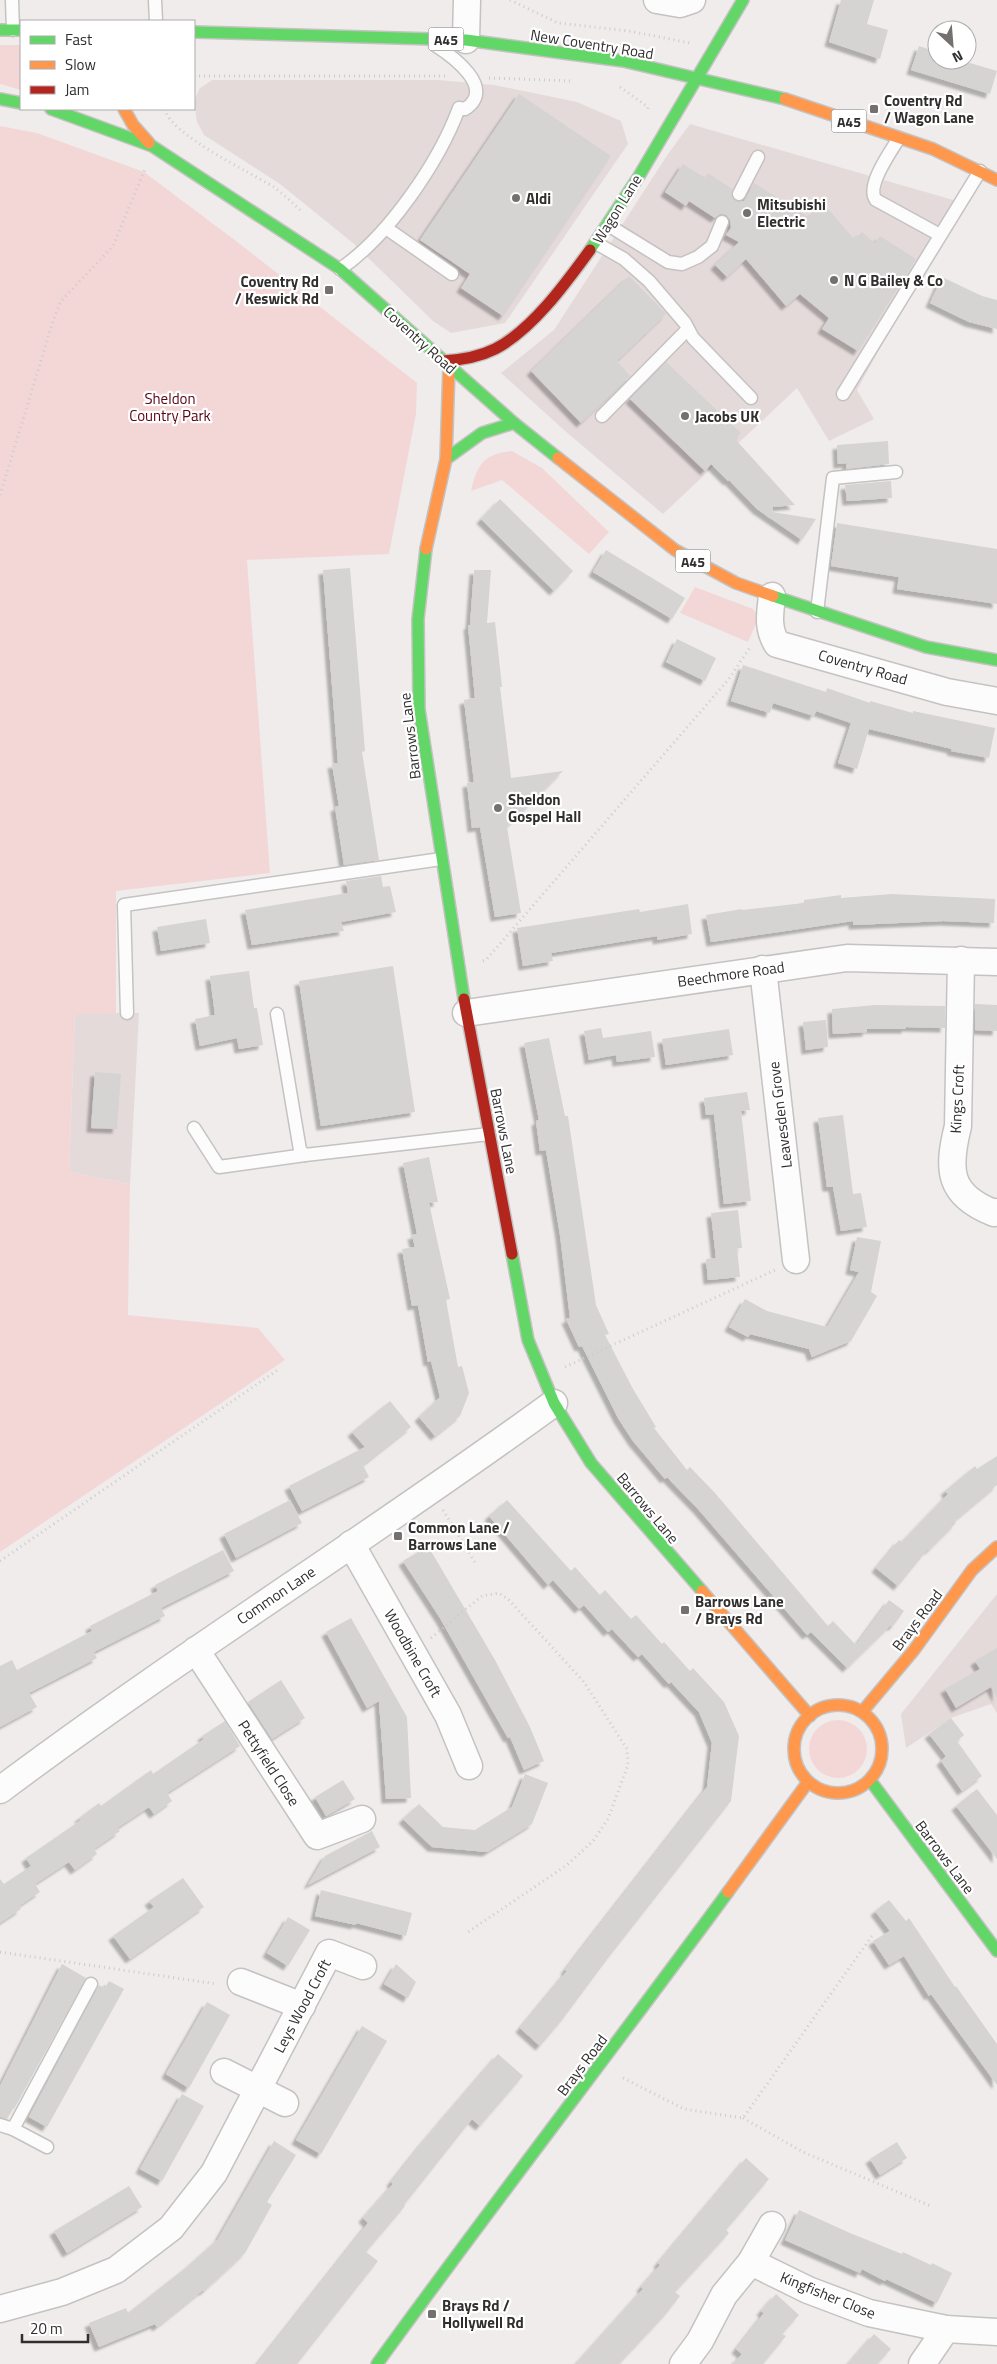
<svg xmlns="http://www.w3.org/2000/svg" width="997" height="2364" font-family="'Titillium Web',sans-serif">
<style>
.built{fill:#e5dada}
.green{fill:#f3d7d7}
.building{fill:#d6d3d3;filter:url(#shadow)}
.lines{fill:none;stroke-linecap:round;stroke-linejoin:round}
.lane-casing{stroke:#c5c2c2;stroke-width:15}
.street-casing{stroke:#c5c2c2;stroke-width:29}
.fast-casing{stroke:#c5c2c2;stroke-width:14}
.slow-casing{stroke:#c5c2c2;stroke-width:14}
.jam-casing{stroke:#c5c2c2;stroke-width:14}
.path{stroke:#cccbcb;stroke-width:3;stroke-dasharray:1 4;stroke-linecap:butt}
.lane{stroke:#fdfcfc;stroke-width:12}
.street{stroke:#fdfcfc;stroke-width:26}
.fast{stroke:#63d668;stroke-width:11}
.slow{stroke:#ff974d;stroke-width:11}
.jam{stroke:#b3261e;stroke-width:11}
.poi-dot{fill:#747070;stroke:#fff;stroke-width:2}
.labels{text-anchor:middle;dominant-baseline:central;stroke-width:4.5;stroke-linejoin:round;paint-order:stroke}
.shield{fill:#fff;stroke:#6f6d6d;stroke-width:1}
.shield-label{font-size:14px;font-weight:bold;fill:#312e2e}
.street-label{font-size:15px;fill:#312e2e;stroke:#fff}
.poi-label{font-size:15px;font-weight:bold;fill:#312e2e;stroke:#fff;text-anchor:start}
.park-label{font-size:15px;fill:#590315;stroke:#fff}
</style>
<defs>
<filter id="shadow"><feDropShadow dx="-4.5" dy="4.5" stdDeviation="1" flood-color="#0004"/></filter>
</defs>
<rect width="100%" height="100%" fill="#f0ecec"/>
<g class="built">
<path d="M 212,80 L 438,80 L 494,85 L 577,102 L 621,121 L 628,144 L 505,323 L 451,333 L 433,321 L 353,243 L 280,184 L 204,135 L 197,122 L 194,102 L 199,89 Z"/>
<path d="M 690,124 L 960,202 L 857,390 L 874,419 L 829,441 L 797,388 L 663,514 L 564,430 L 501,373 L 554,330 L 668,154 Z"/>
<path d="M 75,1013 L 139,1013 L 130,1184 L 69,1172 Z"/>
<path d="M 997,1594 L 997,1713 L 991,1704 L 951,1718 L 906,1748 L 901,1714 Z"/>
</g>
<g class="green">
<path d="M 0,45 L 21,45 L 21,90 L 0,84 Z"/>
<path d="M 0,126 L 37,133 L 144,172 L 240,244 L 417,383 L 416,414 L 389,554 L 247,560 L 270,873 L 116,891 L 116,1013 L 75,1014 L 69,1172 L 130,1184 L 128,1315 L 258,1328 L 285,1360 L 0,1552 Z"/>
<path d="M 512,451 L 542,468 L 609,532 L 589,554 L 502,480 L 471,491 C 477,465 483,454 512,451 Z"/>
<path d="M 695,587 L 753,609 L 759,617 L 748,642 L 680,613 Z"/>
<circle cx="838" cy="1749" r="29"/>
</g>
<g class="building">
<path d="M 841,0 L 874,0 L 867,24 L 888,30 L 880,59 L 829,42 Z"/>
<path d="M 919,46 L 937,52 L 937,60 L 960,60 L 997,71 L 990,94 L 911,70 Z"/>
<path d="M 519,94 L 611,156 L 503,316 L 461,288 L 470,274 L 420,240 Z"/>
<path d="M 683,164 L 705,178 L 708,173 L 732,189 L 731,195 L 736,201 L 744,201 L 754,183 L 808,217 L 824,204 L 854,239 L 862,232 L 875,243 L 880,236 L 916,259 L 858,351 L 822,329 L 829,318 L 800,294 L 786,306 L 746,259 L 727,277 L 715,265 L 739,242 L 726,235 L 731,228 L 730,220 L 726,215 L 720,214 L 715,218 L 689,201 L 686,206 L 665,192 Z"/>
<path d="M 629,276 L 666,314 L 617,361 L 630,376 L 581,423 L 531,371 Z"/>
<path d="M 942,277 L 982,296 L 997,300 L 997,329 L 969,322 L 930,303 Z"/>
<path d="M 666,362 L 741,433 L 735,439 L 795,505 L 773,507 L 772,512 L 816,519 L 802,540 L 757,509 L 729,480 L 728,481 L 711,464 L 705,471 L 630,399 Z"/>
<path d="M 888,441 L 889,464 L 846,469 L 847,463 L 838,464 L 837,445 Z"/>
<path d="M 891,481 L 892,498 L 847,501 L 845,485 Z"/>
<path d="M 500,499 L 573,571 L 554,591 L 481,519 Z"/>
<path d="M 837,523 L 997,549 L 997,604 L 897,589 L 899,577 L 831,566 Z"/>
<path d="M 606,550 L 685,598 L 672,619 L 593,572 Z"/>
<path d="M 350,568 L 365,751 L 362,752 L 379,860 L 344,865 L 335,807 L 339,806 L 332,764 L 338,763 L 323,570 Z"/>
<path d="M 474,570 L 491,570 L 487,623 L 495,622 L 502,687 L 500,687 L 511,778 L 563,771 L 507,827 L 521,913 L 495,917 L 480,827 L 472,828 L 467,783 L 474,782 L 464,700 L 475,698 L 468,625 L 470,625 Z"/>
<path d="M 677,639 L 716,658 L 705,681 L 666,662 Z"/>
<path d="M 743,665 L 826,692 L 827,688 L 870,703 L 870,701 L 913,713 L 913,711 L 995,728 L 989,758 L 951,751 L 952,749 L 869,729 L 857,769 L 838,763 L 851,723 L 816,711 L 814,716 L 773,703 L 770,713 L 731,701 Z"/>
<path d="M 381,876 L 383,887 L 390,886 L 396,912 L 341,922 L 344,931 L 252,945 L 245,910 L 348,893 L 346,881 Z"/>
<path d="M 892,894 L 995,899 L 994,923 L 944,921 L 853,925 L 853,921 L 711,942 L 706,915 L 742,909 L 742,910 L 804,903 L 804,900 L 841,895 L 841,898 Z"/>
<path d="M 688,904 L 692,934 L 657,940 L 657,936 L 551,953 L 553,961 L 523,966 L 517,928 L 639,909 L 640,912 Z"/>
<path d="M 206,919 L 210,943 L 161,951 L 157,927 Z"/>
<path d="M 393,966 L 415,1112 L 321,1126 L 299,981 Z"/>
<path d="M 249,971 L 254,1008 L 257,1008 L 263,1045 L 239,1049 L 237,1038 L 200,1046 L 195,1019 L 215,1015 L 210,976 Z"/>
<path d="M 975,1004 L 997,1005 L 997,1031 L 975,1030 Z"/>
<path d="M 875,1005 L 945,1006 L 945,1028 L 906,1027 L 906,1029 L 867,1029 L 867,1032 L 833,1034 L 832,1009 Z"/>
<path d="M 826,1020 L 828,1047 L 806,1050 L 803,1022 Z"/>
<path d="M 601,1028 L 603,1038 L 651,1031 L 655,1057 L 617,1062 L 616,1055 L 589,1060 L 584,1031 Z"/>
<path d="M 729,1029 L 733,1055 L 666,1065 L 662,1039 Z"/>
<path d="M 549,1038 L 565,1116 L 568,1116 L 596,1305 L 609,1334 L 605,1335 L 633,1389 L 656,1427 L 654,1428 L 687,1470 L 690,1467 L 715,1493 L 828,1626 L 833,1621 L 856,1645 L 889,1600 L 904,1611 L 893,1626 L 891,1625 L 847,1668 L 811,1632 L 807,1635 L 698,1509 L 667,1477 L 665,1479 L 633,1441 L 618,1418 L 582,1346 L 579,1347 L 566,1319 L 570,1318 L 560,1235 L 546,1150 L 540,1151 L 536,1121 L 539,1120 L 524,1043 Z"/>
<path d="M 95,1072 L 121,1074 L 117,1129 L 91,1128 Z"/>
<path d="M 747,1092 L 750,1110 L 741,1111 L 751,1201 L 724,1204 L 714,1114 L 706,1115 L 704,1098 Z"/>
<path d="M 843,1115 L 853,1194 L 861,1193 L 867,1227 L 841,1231 L 833,1187 L 827,1187 L 818,1118 Z"/>
<path d="M 429,1157 L 438,1202 L 429,1203 L 450,1299 L 446,1300 L 458,1367 L 462,1366 L 469,1393 L 460,1416 L 435,1436 L 419,1417 L 440,1397 L 431,1361 L 428,1362 L 418,1305 L 412,1306 L 402,1249 L 415,1247 L 412,1235 L 417,1234 L 403,1163 Z"/>
<path d="M 738,1210 L 742,1248 L 737,1248 L 740,1277 L 708,1280 L 706,1259 L 716,1258 L 711,1213 Z"/>
<path d="M 857,1237 L 881,1241 L 871,1292 L 877,1296 L 851,1341 L 812,1357 L 809,1349 L 750,1334 L 748,1337 L 729,1327 L 745,1299 L 767,1311 L 827,1327 L 859,1272 L 850,1270 Z"/>
<path d="M 390,1401 L 411,1427 L 363,1465 L 369,1477 L 302,1511 L 289,1486 L 365,1447 L 352,1432 Z"/>
<path d="M 997,1456 L 997,1485 L 954,1521 L 956,1523 L 929,1550 L 928,1549 L 898,1586 L 876,1568 L 899,1540 L 902,1542 L 948,1494 L 945,1491 L 975,1466 L 977,1469 Z"/>
<path d="M 290,1500 L 302,1523 L 236,1558 L 224,1534 Z"/>
<path d="M 507,1500 L 571,1571 L 575,1567 L 600,1595 L 605,1590 L 631,1619 L 636,1615 L 662,1644 L 664,1642 L 690,1671 L 693,1668 L 724,1702 L 739,1736 L 731,1801 L 608,1958 L 562,2020 L 540,2046 L 520,2028 L 567,1971 L 565,1970 L 591,1936 L 707,1787 L 712,1743 L 699,1712 L 671,1682 L 669,1684 L 642,1654 L 638,1657 L 612,1629 L 608,1632 L 584,1605 L 579,1609 L 553,1580 L 548,1585 L 489,1516 Z"/>
<path d="M 428,1546 L 495,1660 L 530,1727 L 544,1761 L 524,1770 L 510,1737 L 508,1738 L 440,1618 L 403,1561 Z"/>
<path d="M 223,1550 L 234,1571 L 161,1608 L 165,1616 L 94,1652 L 97,1658 L 29,1693 L 37,1707 L 0,1727 L 0,1666 L 12,1660 L 17,1670 L 92,1631 L 90,1626 L 158,1591 L 155,1585 Z"/>
<path d="M 351,1618 L 407,1717 L 411,1798 L 386,1799 L 379,1701 L 367,1708 L 326,1632 Z"/>
<path d="M 997,1648 L 997,1698 L 991,1687 L 956,1708 L 945,1689 L 980,1669 L 975,1661 Z"/>
<path d="M 281,1680 L 305,1718 L 272,1739 L 248,1702 Z"/>
<path d="M 951,1718 L 964,1735 L 957,1741 L 982,1776 L 962,1791 L 941,1761 L 946,1756 L 929,1734 Z"/>
<path d="M 225,1721 L 240,1746 L 167,1793 L 172,1801 L 154,1814 L 149,1807 L 117,1828 L 120,1831 L 94,1849 L 97,1854 L 75,1870 L 69,1862 L 35,1884 L 40,1892 L 19,1906 L 21,1909 L 0,1923 L 0,1879 L 4,1884 L 31,1866 L 26,1858 L 81,1820 L 79,1818 L 99,1803 L 101,1806 L 151,1770 L 153,1774 L 204,1739 L 202,1736 Z"/>
<path d="M 525,1774 L 548,1783 L 532,1824 L 487,1852 L 432,1847 L 403,1819 L 419,1804 L 443,1827 L 475,1830 L 512,1807 Z"/>
<path d="M 343,1780 L 355,1799 L 326,1816 L 315,1797 Z"/>
<path d="M 977,1789 L 997,1815 L 997,1859 L 956,1806 Z"/>
<path d="M 372,1831 L 380,1847 L 308,1885 L 325,1856 Z"/>
<path d="M 183,1878 L 204,1907 L 130,1959 L 113,1936 L 154,1907 L 149,1901 Z"/>
<path d="M 321,1890 L 412,1913 L 406,1936 L 356,1923 L 356,1925 L 315,1916 Z"/>
<path d="M 889,1900 L 906,1921 L 909,1918 L 955,1987 L 956,1986 L 997,2044 L 997,2085 L 931,1994 L 929,1996 L 904,1956 L 889,1965 L 873,1941 L 890,1931 L 875,1911 Z"/>
<path d="M 288,1917 L 310,1930 L 288,1966 L 267,1953 Z"/>
<path d="M 62,1964 L 86,1978 L 14,2109 L 13,2108 L 7,2119 L 0,2117 L 0,2086 Z"/>
<path d="M 396,1964 L 416,1982 L 408,1998 L 384,1984 Z"/>
<path d="M 109,1981 L 124,1989 L 47,2127 L 29,2117 L 99,1985 L 105,1988 Z"/>
<path d="M 207,2002 L 230,2015 L 189,2088 L 166,2074 Z"/>
<path d="M 362,2026 L 387,2041 L 321,2154 L 296,2140 Z"/>
<path d="M 498,2054 L 523,2076 L 480,2126 L 472,2119 L 404,2205 L 405,2206 L 366,2252 L 378,2261 L 297,2364 L 257,2364 L 368,2223 L 363,2218 L 393,2184 L 391,2182 L 422,2143 Z"/>
<path d="M 182,2094 L 204,2106 L 162,2181 L 140,2169 Z"/>
<path d="M 274,2141 L 296,2155 L 267,2202 L 272,2205 L 245,2253 L 204,2291 L 203,2290 L 157,2327 L 155,2324 L 99,2347 L 89,2323 L 126,2308 L 128,2313 L 188,2266 L 218,2239 Z"/>
<path d="M 897,2142 L 907,2158 L 880,2175 L 870,2159 Z"/>
<path d="M 746,2158 L 769,2179 L 726,2230 L 729,2233 L 675,2292 L 680,2296 L 665,2315 L 619,2364 L 576,2364 L 643,2289 L 641,2287 L 660,2265 L 658,2263 Z"/>
<path d="M 129,2186 L 142,2207 L 67,2253 L 54,2231 Z"/>
<path d="M 799,2210 L 850,2233 L 902,2254 L 903,2252 L 931,2265 L 932,2263 L 952,2273 L 937,2303 L 886,2279 L 885,2281 L 862,2269 L 860,2273 L 785,2240 Z"/>
<path d="M 776,2294 L 799,2315 L 782,2334 L 786,2336 L 763,2364 L 733,2364 L 742,2354 L 736,2349 L 764,2313 L 761,2311 Z"/>
<path d="M 874,2334 L 891,2349 L 877,2364 L 848,2364 Z"/>
</g>
<g class="lines">
<defs>
<g id="lane">
<path d="M 12,0 L 13,30"/>
<path d="M 155,0 L 156,21"/>
<path d="M 899,138 C 891,151 865,187 876,200 L 940,235"/>
<path d="M 739,194 L 758,157"/>
<path d="M 608,225 L 668,262 L 682,264 L 698,257 L 712,246 L 722,222"/>
<path d="M 386,228 L 452,274"/>
<path d="M 596,243 L 624,259 L 649,281 L 685,323 L 693,338 L 751,398"/>
<path d="M 340,269 C 388,237 439,162 459,108 L 465,109 C 497,88 452,56 435,45"/>
<path d="M 843,394 L 980,171"/>
<path d="M 602,416 L 688,329"/>
<path d="M 817,612 L 833,478 L 896,472"/>
<path d="M 127,1013 L 124,905 L 441,859"/>
<path d="M 277,1014 L 300,1150 L 305,1155 L 489,1134"/>
<path d="M 194,1128 L 219,1167 L 305,1155"/>
<path d="M 0,2125 L 13,2129"/>
<path d="M 47,2147 L 13,2129 L 91,1984"/>
</g>
<g id="street">
<path d="M 657,0 L 680,4 L 692,0"/>
<path d="M 466,40 L 467,0"/>
<path d="M 772,596 C 770,614 767,628 777,644 L 947,692 L 997,701"/>
<path d="M 961,960 L 958,1126 C 947,1170 948,1195 994,1213 L 997,1212"/>
<path d="M 763,969 L 796,1260"/>
<path d="M 466,1013 L 847,958 L 997,962"/>
<path d="M 351,1544 L 448,1715 L 469,1766"/>
<path d="M 196,1650 L 317,1836 L 362,1819"/>
<path d="M 0,1790 C 180,1655 372,1536 554,1403"/>
<path d="M 241,1982 L 302,2006"/>
<path d="M 224,2072 L 285,2103"/>
<path d="M 751,2262 L 772,2225"/>
<path d="M 0,2309 L 62,2292 L 116,2270 L 171,2228 L 214,2173 L 329,1953 L 363,1966"/>
<path d="M 683,2364 L 700,2341 L 724,2295 L 751,2262 L 808,2290 L 869,2313 L 946,2329 L 997,2332"/>
<path d="M 922,2364 L 946,2329"/>
</g>
<g id="fast">
<path d="M 0,30 L 21,30"/>
<path d="M 194,32 L 466,40 L 623,61 L 785,99"/>
<path d="M 0,99 L 21,103"/>
<path d="M 51,109 L 152,146 L 340,269 L 514,423 L 558,458"/>
<path d="M 590,250 L 639,176 L 743,0"/>
<path d="M 446,459 L 482,433 L 514,423"/>
<path d="M 426,549 L 418,619 L 419,709 L 464,999"/>
<path d="M 773,596 L 926,647 L 997,660"/>
<path d="M 512,1254 L 528,1340 L 554,1403 L 591,1463 L 702,1591"/>
<path d="M 870,1780 L 997,1951"/>
<path d="M 377,2364 C 492,2205 612,2050 728,1892"/>
</g>
<g id="slow">
<path d="M 785,99 L 933,149 L 997,180"/>
<path d="M 124,109 L 133,125 L 149,143"/>
<path d="M 558,458 L 675,550 L 736,583 L 773,596"/>
<path d="M 426,549 L 446,459 L 449,366"/>
<path d="M 702,1591 L 810,1716"/>
<circle cx="838" cy="1749" r="44"/>
<path d="M 862,1712 L 914,1650 L 972,1570 L 997,1547"/>
<path d="M 728,1892 L 808,1782"/>
</g>
<g id="jam">
<path d="M 443,361 C 461,360 479,357 495,349 C 532,330 566,283 590,250"/>
<path d="M 464,999 L 512,1254"/>
</g>
</defs>
<use href="#lane" class="lane-casing"/>
<use href="#street" class="street-casing"/>
<use href="#fast" class="fast-casing"/>
<use href="#slow" class="slow-casing"/>
<use href="#jam" class="jam-casing"/>
<g class="path">
<path d="M 510,0 L 558,23 L 629,31 L 690,43"/>
<path d="M 194,76 L 448,76"/>
<path d="M 489,78 L 573,81"/>
<path d="M 620,87 L 648,107 L 647,111"/>
<path d="M 165,109 C 168,133 251,173 274,187 C 283,194 292,202 300,210"/>
<path d="M 0,495 L 53,321 L 61,301 L 113,246 L 145,169"/>
<path d="M 483,961 L 486,960 L 728,680 L 751,646"/>
<path d="M 565,1367 L 775,1270"/>
<path d="M 443,1510 L 476,1564"/>
<path d="M 0,1561 L 279,1369"/>
<path d="M 431,1638 L 482,1596 L 499,1593 L 508,1599 L 584,1682 L 627,1749 L 628,1765 L 608,1819 L 593,1841 L 567,1865 L 468,1932"/>
<path d="M 0,1952 L 217,1984"/>
<path d="M 623,2078 L 684,2109 L 743,2118 L 874,1933"/>
<path d="M 743,2118 L 803,2152 L 931,2206"/>
</g>
<use href="#lane" class="lane"/>
<use href="#street" class="street"/>
<use href="#fast" class="fast"/>
<use href="#slow" class="slow"/>
<use href="#jam" class="jam"/>
</g>
<g class="poi-dot">
<rect x="869" y="104" width="10" height="10" rx="2.5"/>
<circle cx="516" cy="198" r="5"/>
<circle cx="747" cy="213" r="5"/>
<circle cx="834" cy="280" r="5"/>
<rect x="324" y="285" width="10" height="10" rx="2.5"/>
<circle cx="685" cy="416" r="5"/>
<circle cx="498" cy="808" r="5"/>
<rect x="393" y="1531" width="10" height="10" rx="2.5"/>
<rect x="680" y="1605" width="10" height="10" rx="2.5"/>
<rect x="427" y="2309" width="10" height="10" rx="2.5"/>
</g>
<g class="labels">
<g class="shield">
<rect x="428.5" y="27.5" width="35" height="23" rx="4"/>
<rect x="831.5" y="109.5" width="35" height="23" rx="4"/>
<rect x="675.5" y="549.5" width="35" height="23" rx="4"/>
</g>
<g class="shield-label">
<text x="446" y="39">A45</text>
<text x="849" y="121">A45</text>
<text x="693" y="561">A45</text>
</g>
<g class="street-label">
<text transform="translate(592 44) rotate(9)">New Coventry Road</text>
<text transform="translate(617 209) rotate(-58)">Wagon Lane</text>
<text transform="translate(420 340) rotate(42)">Coventry Road</text>
<text transform="translate(863 667) rotate(16)">Coventry Road</text>
<text transform="translate(410 736) rotate(-97)">Barrows Lane</text>
<text transform="translate(731 974) rotate(-8)">Beechmore Road</text>
<text transform="translate(957 1099) rotate(-87)">Kings Croft</text>
<text transform="translate(780 1115) rotate(-97)">Leavesden Grove</text>
<text transform="translate(504 1131) rotate(79)">Barrows Lane</text>
<text transform="translate(648 1508) rotate(50)">Barrows Lane</text>
<text transform="translate(276 1595) rotate(-34)">Common Lane</text>
<text transform="translate(917 1620) rotate(-53)">Brays Road</text>
<text transform="translate(413 1653) rotate(60)">Woodbine Croft</text>
<text transform="translate(269 1763) rotate(57)">Pettyfield Close</text>
<text transform="translate(945 1857) rotate(53)">Barrows Lane</text>
<text transform="translate(302 2006) rotate(-62)">Leys Wood Croft</text>
<text transform="translate(582 2065) rotate(-53)">Brays Road</text>
<text transform="translate(828 2295) rotate(22)">Kingfisher Close</text>
</g>
<g class="poi-label">
<text x="884" y="100">Coventry Rd<tspan x="884" dy="17">/ Wagon Lane</tspan></text>
<text x="526" y="198">Aldi</text>
<text x="757" y="204">Mitsubishi<tspan x="757" dy="17">Electric</tspan></text>
<text x="844" y="280">N G Bailey &amp; Co</text>
<text x="319" y="281" text-anchor="end">Coventry Rd<tspan x="319" dy="17">/ Keswick Rd</tspan></text>
<text x="695" y="416">Jacobs UK</text>
<text x="508" y="799">Sheldon<tspan x="508" dy="17">Gospel Hall</tspan></text>
<text x="408" y="1527">Common Lane /<tspan x="408" dy="17">Barrows Lane</tspan></text>
<text x="695" y="1601">Barrows Lane<tspan x="695" dy="17">/ Brays Rd</tspan></text>
<text x="442" y="2305">Brays Rd /<tspan x="442" dy="17">Hollywell Rd</tspan></text>
</g>
<g class="park-label">
<text x="170" y="398">Sheldon<tspan x="170" dy="17">Country Park</tspan></text>
</g>
</g>
<rect x="20" y="20" width="175" height="90" fill="#ffffff" stroke="#adabab"/>
<rect x="30" y="36" width="25" height="8" fill="#63d668" stroke="#adabab"/>
<text x="65" y="45" font-size="15" fill="#312e2e">Fast</text>
<rect x="30" y="61" width="25" height="8" fill="#ff974d" stroke="#adabab"/>
<text x="65" y="70" font-size="15" fill="#312e2e">Slow</text>
<rect x="30" y="86" width="25" height="8" fill="#b3261e" stroke="#adabab"/>
<text x="65" y="95" font-size="15" fill="#312e2e">Jam</text>
<g transform="translate(952 45) rotate(154)"><circle r="24" fill="#ffffff" stroke="#adabab"/>
<path d="M0-4L9 19L0 12L-9 19Z" fill="#747070"/>
<text y="-8" font-size="14" font-weight="bold" text-anchor="middle" fill="#312e2e">N</text>
</g>
<path d="M22 2334v8h66v-8" fill="none" stroke="#312e2e" stroke-width="2.5"/>
<text x="30" y="2334" font-size="15" fill="#312e2e" stroke="#ffffff" stroke-width="4" paint-order="stroke">20 m</text>
</svg>
